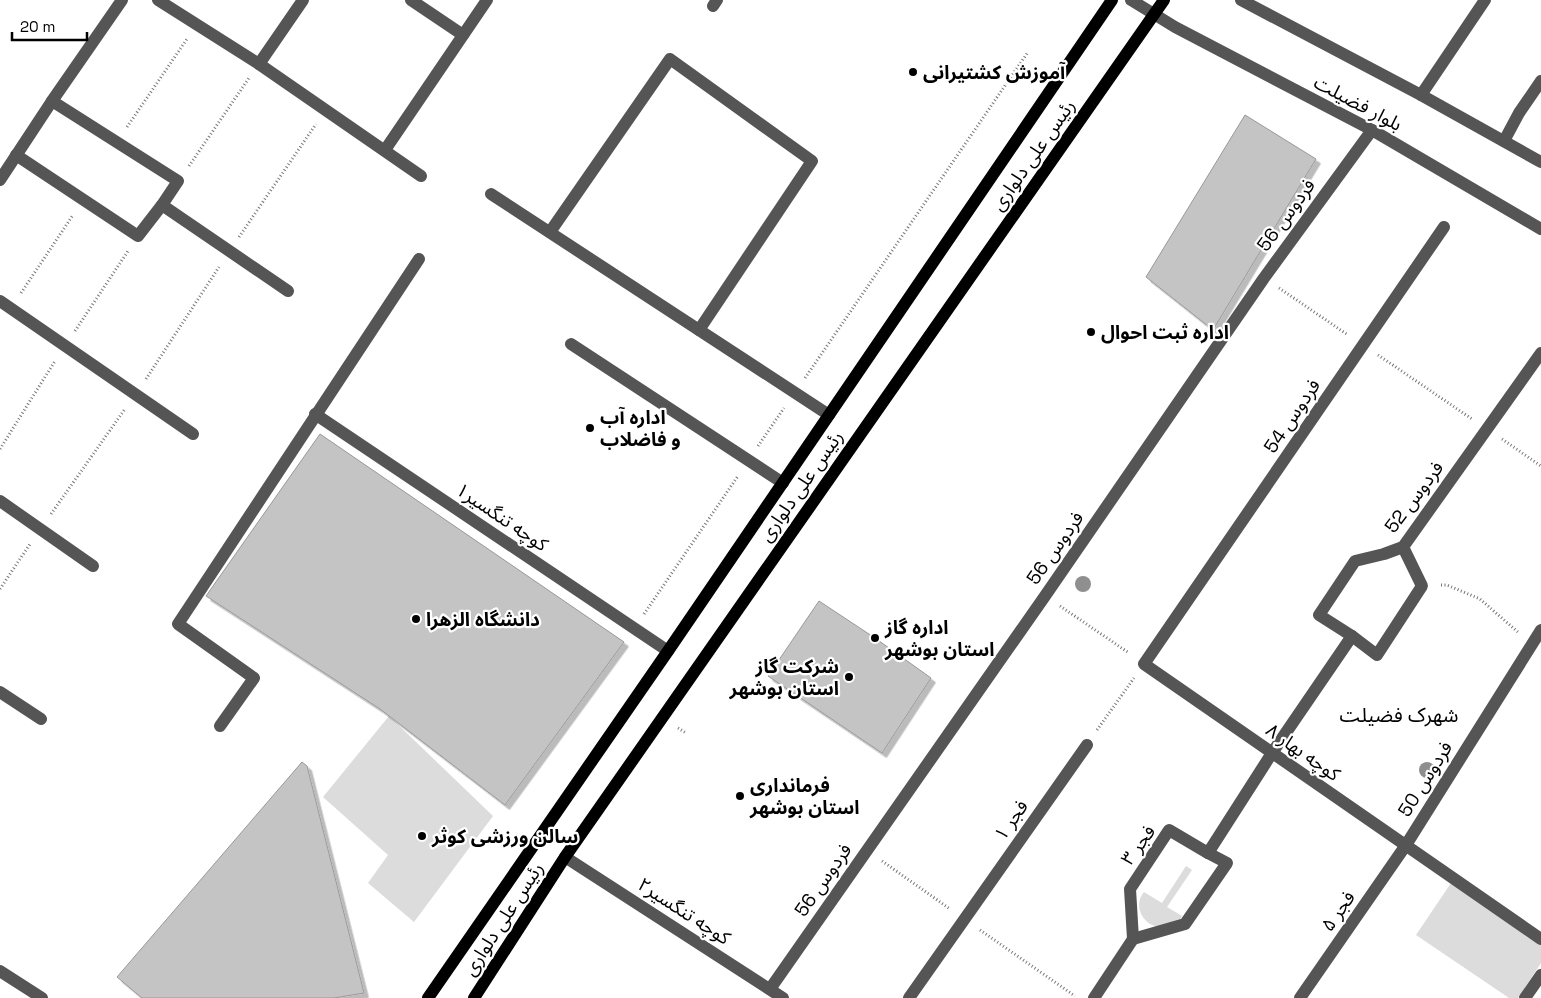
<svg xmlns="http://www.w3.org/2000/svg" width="1541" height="998" font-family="'Space Grotesk','Noto Sans Arabic',sans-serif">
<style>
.green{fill:#dcdcdc}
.building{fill:#c4c4c4;stroke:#999;filter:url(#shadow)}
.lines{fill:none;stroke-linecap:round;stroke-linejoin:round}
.path{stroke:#777;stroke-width:3;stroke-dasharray:1 2.5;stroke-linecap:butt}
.minor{stroke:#555;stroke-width:12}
.major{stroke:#000;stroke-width:12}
.tree{fill:#8f8f8f}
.poi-dot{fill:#000;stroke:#fff;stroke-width:2}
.labels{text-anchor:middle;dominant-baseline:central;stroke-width:4.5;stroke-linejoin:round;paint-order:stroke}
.poi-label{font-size:19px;font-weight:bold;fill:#000;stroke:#fff;text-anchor:start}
.street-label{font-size:19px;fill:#000;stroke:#fff}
.neighbourhood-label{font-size:20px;fill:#000;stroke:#fff}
</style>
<defs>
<filter id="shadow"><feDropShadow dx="4.5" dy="4.5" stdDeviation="0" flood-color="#0004"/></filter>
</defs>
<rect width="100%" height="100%" fill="#fff"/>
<g class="green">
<path d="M 389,716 L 493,816 L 414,922 L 368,883 L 388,855 L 323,797 Z"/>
<path d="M 1186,866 L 1192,870 L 1167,907 L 1182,916 L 1180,920 C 1175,922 1168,927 1161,927 C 1144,927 1132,906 1144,892 L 1162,903 Z"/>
<path d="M 1451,883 L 1541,944 L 1541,963 L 1518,998 L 1509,998 L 1416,935 Z"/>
</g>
<g class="building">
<path d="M 1245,115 L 1316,159 L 1213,330 L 1146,277 Z"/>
<path d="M 320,434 L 624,642 L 505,805 L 380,709 L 206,596 Z"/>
<path d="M 819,601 L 875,638 L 931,678 L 882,753 L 768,676 Z"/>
<path d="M 302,762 L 307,766 L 364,993 L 334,998 L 142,998 L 117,977 Z"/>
</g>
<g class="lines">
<g class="path">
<path d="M 127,127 L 187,39"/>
<path d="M 189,166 L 249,78"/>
<path d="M 239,237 L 316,124"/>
<path d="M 1279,288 L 1348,335"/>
<path d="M 21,293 L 73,215"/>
<path d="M 75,331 L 128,251"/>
<path d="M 1378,355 L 1472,419"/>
<path d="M 805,378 L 1028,52"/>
<path d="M 146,379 L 219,267"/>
<path d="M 1502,439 L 1541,466"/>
<path d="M 758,446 L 784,408"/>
<path d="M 0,449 L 55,361"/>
<path d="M 51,514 L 125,409"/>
<path d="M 1441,585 L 1447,585 L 1480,599 L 1519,633"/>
<path d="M 0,589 L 30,544"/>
<path d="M 1060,606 L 1129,653"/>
<path d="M 644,614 L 738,476"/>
<path d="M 678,728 L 686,733"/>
<path d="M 1097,730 L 1134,678"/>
<path d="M 882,861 L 950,909"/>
<path d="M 980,930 L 1075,996"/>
</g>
<g class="minor">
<path d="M 122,0 L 52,101 L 178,181 L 162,205 L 288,291"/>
<path d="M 158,0 L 259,64 L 421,176"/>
<path d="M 411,0 L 463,35"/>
<path d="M 1131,0 L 1175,27 L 1372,130 L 1541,229"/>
<path d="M 1241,0 L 1421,95 L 1541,162"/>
<path d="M 713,6 L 717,0"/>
<path d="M 259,64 L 303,0"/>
<path d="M 1421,95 L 1485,0"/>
<path d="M 1504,141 L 1519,113 L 1541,81"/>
<path d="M 385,150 L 487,0"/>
<path d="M 16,155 L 138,236 L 162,205"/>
<path d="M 0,180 L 52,101"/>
<path d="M 491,194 L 829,415"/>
<path d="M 1444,227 L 1144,664 L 1541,939"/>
<path d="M 550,232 L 670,59 L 812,161 L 699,330"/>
<path d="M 0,301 L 193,434"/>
<path d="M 571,344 L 783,483"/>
<path d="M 315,414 L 668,651"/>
<path d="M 0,501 L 93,566"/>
<path d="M 1352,636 L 1377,655 L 1422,586 L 1403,547"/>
<path d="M 0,692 L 41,719"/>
<path d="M 220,726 L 254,678 L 178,624 L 419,259"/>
<path d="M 565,857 L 783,998"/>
<path d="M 1133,939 L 1185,924 L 1227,863 L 1208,853"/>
<path d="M 0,971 L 42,998"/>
<path d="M 770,989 L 1045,596 L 1264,278 L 1372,130"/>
<path d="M 909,998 L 1087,745"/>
<path d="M 1094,998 L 1133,939 L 1130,889 L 1169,830 L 1208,853 L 1272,753 L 1352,636 L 1319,615 L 1355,561 L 1384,554 L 1403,547 L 1541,353"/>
<path d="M 1300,998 L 1406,845 L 1541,630"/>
<path d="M 1525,998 L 1541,975"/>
</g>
<g class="major">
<path d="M 428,998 L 668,651 L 1112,0"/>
<path d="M 474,998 L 565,857 L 1164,0"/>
</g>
</g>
<g class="tree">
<circle cx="1083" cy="584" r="8"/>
<circle cx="1427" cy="770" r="8"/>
</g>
<g class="poi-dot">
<circle cx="913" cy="72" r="5"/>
<circle cx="1091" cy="332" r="5"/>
<circle cx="590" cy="428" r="5"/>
<circle cx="416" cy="619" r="5"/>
<circle cx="875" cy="638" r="5"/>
<circle cx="849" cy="677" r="5"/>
<circle cx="740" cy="796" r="5"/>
<circle cx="422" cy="836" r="5"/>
</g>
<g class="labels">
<g class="poi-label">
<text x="923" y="72">آموزش کشتیرانی</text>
<text x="1101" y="332">اداره ثبت احوال</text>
<text x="600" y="417">اداره آب<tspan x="600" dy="22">و فاضلاب</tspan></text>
<text x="426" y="619">دانشگاه الزهرا</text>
<text x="885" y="627">اداره گاز<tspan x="885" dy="22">استان بوشهر</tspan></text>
<text x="839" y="666" text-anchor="end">شرکت گاز<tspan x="839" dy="22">استان بوشهر</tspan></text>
<text x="750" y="785">فرمانداری<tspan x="750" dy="22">استان بوشهر</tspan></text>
<text x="432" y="836">سالن ورزشی کوثر</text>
</g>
<g class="street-label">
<text transform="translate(1358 103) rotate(28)">بلوار فضیلت</text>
<text transform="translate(1033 155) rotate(-55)">رئیس علی دلواری</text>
<text transform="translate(1286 215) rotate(-54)">فردوس 56</text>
<text transform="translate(1292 416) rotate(-56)">فردوس 54</text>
<text transform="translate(801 486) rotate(-55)">رئیس علی دلواری</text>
<text transform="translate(1414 497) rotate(-53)">فردوس 52</text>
<text transform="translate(502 517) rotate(34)">کوچه تنگسیر۱</text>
<text transform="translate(1055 548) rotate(-55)">فردوس 56</text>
<text transform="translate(1303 752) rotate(35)">کوچه بهار ۸</text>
<text transform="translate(1425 779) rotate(-58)">فردوس 50</text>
<text transform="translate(1011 820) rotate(-55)">فجر ۱</text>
<text transform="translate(1138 845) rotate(-54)">فجر ۳</text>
<text transform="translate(823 880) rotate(-55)">فردوس 56</text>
<text transform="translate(684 911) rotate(33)">کوچه تنگسیر۲</text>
<text transform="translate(1338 911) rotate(-55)">فجر ۵</text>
<text transform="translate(503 919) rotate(-57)">رئیس علی دلواری</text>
</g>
<g class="neighbourhood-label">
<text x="1399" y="715">شهرک فضیلت</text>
</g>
</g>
<path d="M12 32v8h75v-8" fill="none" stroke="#000000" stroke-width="2.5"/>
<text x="20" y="32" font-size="15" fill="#000000" stroke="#ffffff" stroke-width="4" paint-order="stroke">20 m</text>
</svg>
